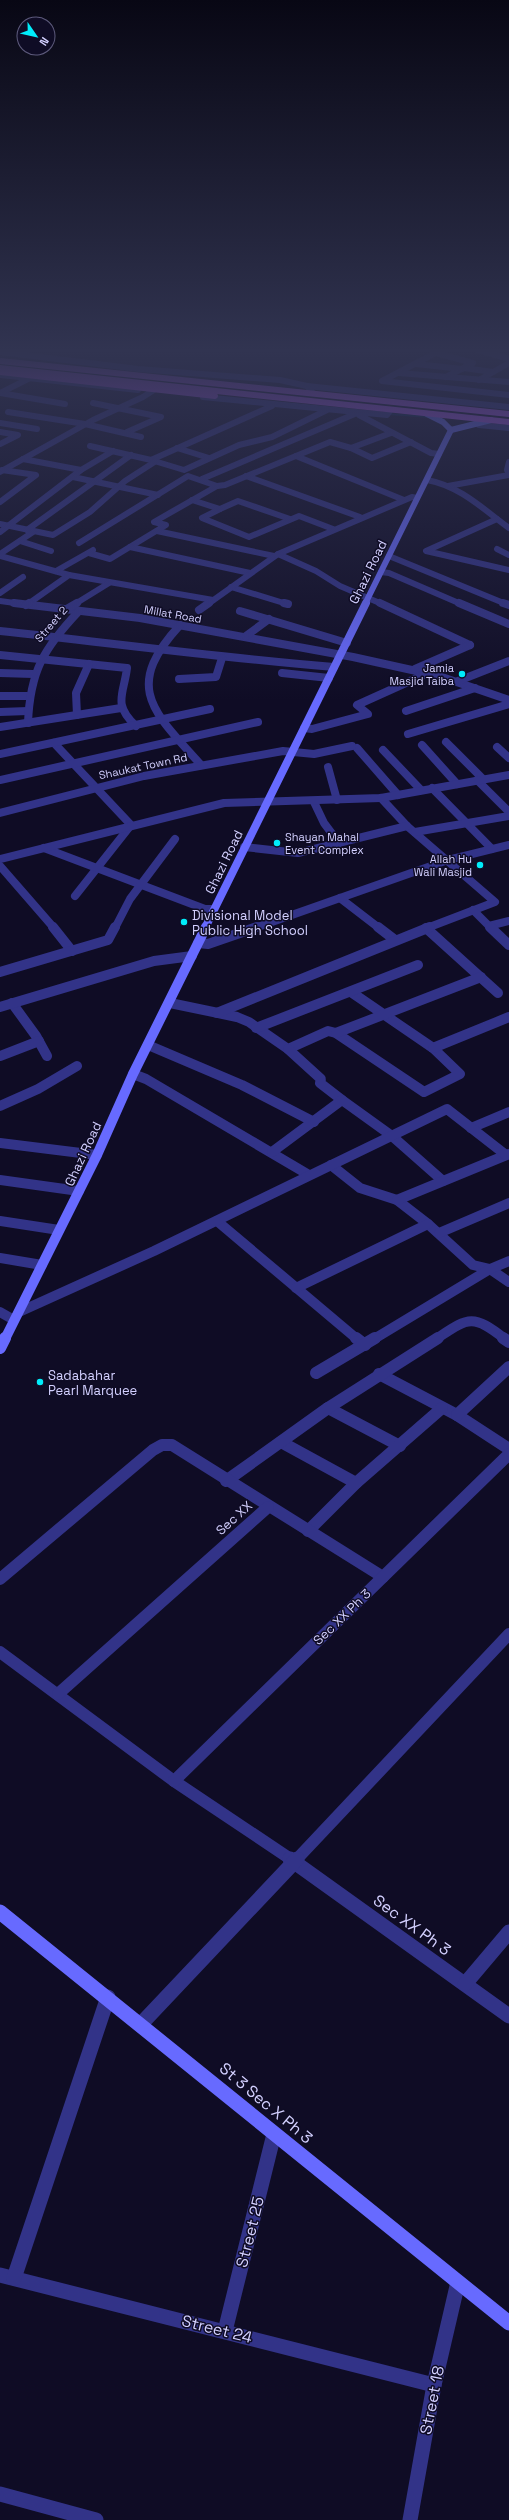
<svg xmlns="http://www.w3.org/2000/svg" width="509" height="2520" font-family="'Space Grotesk',sans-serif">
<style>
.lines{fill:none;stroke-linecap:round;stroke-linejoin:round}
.stream{stroke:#072249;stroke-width:2}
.minor-far4{stroke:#323388;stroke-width:6}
.minor-far3{stroke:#323388;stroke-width:8}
.minor-far2{stroke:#323388;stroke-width:10}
.minor-far1{stroke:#323388;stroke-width:12}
.minor{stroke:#323388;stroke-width:15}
.tertiary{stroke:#323388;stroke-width:6}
.secondary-far4{stroke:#676aff;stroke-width:6}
.secondary-far3{stroke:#676aff;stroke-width:8}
.secondary-far2{stroke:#676aff;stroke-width:10}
.secondary-far1{stroke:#676aff;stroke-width:12}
.secondary{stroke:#676aff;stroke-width:15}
.primary{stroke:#b957ff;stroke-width:6}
.primary-bridge{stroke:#b957ff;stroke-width:6}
.poi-dot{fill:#00edfb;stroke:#0f0c25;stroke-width:1.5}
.labels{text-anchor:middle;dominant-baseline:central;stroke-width:3;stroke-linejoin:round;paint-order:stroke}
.far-street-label{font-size:11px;fill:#d3d0ff;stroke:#0f0c25}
.far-poi-label{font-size:11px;fill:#d3d0ff;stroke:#0f0c25;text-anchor:end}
.street-label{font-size:13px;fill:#d3d0ff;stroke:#0f0c25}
.poi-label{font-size:13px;fill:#d3d0ff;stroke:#0f0c25;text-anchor:start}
.near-street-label{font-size:16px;fill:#d3d0ff;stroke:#0f0c25}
</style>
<rect width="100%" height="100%" fill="#0f0c25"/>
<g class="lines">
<path class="stream" d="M 389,414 L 430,417"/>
<g class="minor-far4">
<path d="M 445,348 L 382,381 L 509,395"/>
<path d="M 472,348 L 509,359"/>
<path d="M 436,353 L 473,363 L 446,377"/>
<path d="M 416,364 L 462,369"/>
<path d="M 464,368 L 493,372"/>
<path d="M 399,373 L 509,382"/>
<path d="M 1,375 L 138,390"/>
<path d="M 479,380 L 509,363"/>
<path d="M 0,393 L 65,404"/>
<path d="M 0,393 L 30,378"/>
<path d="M 203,397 L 387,415 L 390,411"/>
<path d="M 93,403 L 161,417 L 127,432"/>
<path d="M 8,412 L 85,424 L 141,437"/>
<path d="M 359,415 L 431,453 L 439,454"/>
<path d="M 0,423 L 37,429"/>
<path d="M 479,425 L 509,428"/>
<path d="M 0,432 L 18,435 L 0,444"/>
<path d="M 391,433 L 351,448 L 372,458 L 411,442"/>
<path d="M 90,446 L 151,460 L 272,406"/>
<path d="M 177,448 L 209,458"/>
<path d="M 296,456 L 404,500"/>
<path d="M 23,459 L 81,470"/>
<path d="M 151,460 L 184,470 L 239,445 L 272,437 L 327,410"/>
<path d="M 509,462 L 507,470 L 509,473"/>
<path d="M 0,472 L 93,420 L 143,397 L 160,386"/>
<path d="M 246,476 L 360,517"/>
<path d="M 73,477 L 158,495"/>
<path d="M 202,479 L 357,413"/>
<path d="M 427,480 C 460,486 483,509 509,528"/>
<path d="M 217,486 L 225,485 L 330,442 L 351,448"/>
<path d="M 448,486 L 509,475"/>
<path d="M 192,500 L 220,509 L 202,518 L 249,537 L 299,516 L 333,529"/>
<path d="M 0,502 L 36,475 L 2,470"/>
<path d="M 220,509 L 238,501 L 290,519"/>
<path d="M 497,519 L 426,551 L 509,570"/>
<path d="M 0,524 L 53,535 L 90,512 L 125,481 L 156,461"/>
<path d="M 27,530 L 131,455"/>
<path d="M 157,531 L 274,556"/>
<path d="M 0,532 L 81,470 L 113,451"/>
<path d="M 20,541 L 51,551"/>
<path d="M 79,543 L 188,476 L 217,486 L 154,522 L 166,525 L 110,559 L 89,553"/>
<path d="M 130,547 L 250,573"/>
<path d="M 497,549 L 509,555"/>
<path d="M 0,554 L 33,532"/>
<path d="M 278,554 L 316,571 L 340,586 L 382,604"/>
<path d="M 0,556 L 69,575"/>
<path d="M 389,556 L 506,604"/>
<path d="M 56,571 L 93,550"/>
<path d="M 381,572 L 389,573 L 461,604"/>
<path d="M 231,587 L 287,604"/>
<path d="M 0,593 L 23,577"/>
<path d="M 0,601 L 22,604"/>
<path d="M 28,604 L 69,575 L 213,600"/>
<path d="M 75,604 L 109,583"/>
<path d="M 208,604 L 278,554 L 412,497 L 417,498"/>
</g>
<g class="minor-far3">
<path d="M 14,603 L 140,618 L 353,657 L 439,676 L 509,700"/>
<path d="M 284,603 L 288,604"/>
<path d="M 380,603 L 470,645"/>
<path d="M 459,603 L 509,624"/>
<path d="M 503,603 L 509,605"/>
<path d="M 26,605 L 29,603"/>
<path d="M 65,610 L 77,603"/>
<path d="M 199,610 L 209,603"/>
<path d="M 240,611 L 347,643"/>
<path d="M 180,625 C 122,688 154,712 201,765"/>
<path d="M 0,631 C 111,643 222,658 334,667"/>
<path d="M 246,636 L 269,619"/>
<path d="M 0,655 L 127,668 C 124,694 112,704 136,726"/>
<path d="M 415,669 L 470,645"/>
<path d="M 0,673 L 33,674"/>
<path d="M 282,673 L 329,678"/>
<path d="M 179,679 L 216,677 L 222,658"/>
<path d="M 458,681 L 509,661"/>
<path d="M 0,696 L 28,696"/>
<path d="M 406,711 L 475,688"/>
<path d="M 0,712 L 28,711"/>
<path d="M 77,715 L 76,693 L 89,664"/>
<path d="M 28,723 C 30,671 44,648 79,611"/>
<path d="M 0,727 L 121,708"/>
<path d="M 304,728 L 312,729 L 368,714 L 357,705 L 428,673"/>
<path d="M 408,734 L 509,704"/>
<path d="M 446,742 L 483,779"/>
<path d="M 54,743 L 131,825 L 75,896"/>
<path d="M 422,745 L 457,784"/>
<path d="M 497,747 L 509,758"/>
<path d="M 357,748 L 398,795"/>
<path d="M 383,750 L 421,790"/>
<path d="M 0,754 L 210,709"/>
<path d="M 328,767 L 337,800"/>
<path d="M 0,780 L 258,722"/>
<path d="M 477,780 L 509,812"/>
<path d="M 432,788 L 492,849"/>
<path d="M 381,798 L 407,826 L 495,902 L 427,928"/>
<path d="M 314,802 L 324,823 L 339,843"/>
<path d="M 0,813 L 144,776 L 283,751 L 314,754 L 352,746"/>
<path d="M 415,832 L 509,816"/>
<path d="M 244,847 L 298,853 L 407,826"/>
<path d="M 44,848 L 205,909 L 214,909"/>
<path d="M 0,859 L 224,803 L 381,798 L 509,775"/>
<path d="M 0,866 L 54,928"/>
<path d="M 340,898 L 379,928"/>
<path d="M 473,910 L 491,928"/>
<path d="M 489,926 L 509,921"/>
<path d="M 115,928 L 130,899 L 175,839"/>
<path d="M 255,928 L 448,860 L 509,845"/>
</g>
<g class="minor-far2">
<path d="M 53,927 L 72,951"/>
<path d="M 378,927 L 395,940"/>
<path d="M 490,927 L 509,945"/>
<path d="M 426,928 L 498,993"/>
<path d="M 198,943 L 208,944 L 257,927"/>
<path d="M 0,972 L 108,940 L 115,927"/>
<path d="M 12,1003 L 36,1036 L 47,1056"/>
<path d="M 170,1003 L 237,1017 L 249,1022 L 288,1049 L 328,1031 L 336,1033 L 424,1092 L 460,1074 L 433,1048 L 351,992"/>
<path d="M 0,1007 L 154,961 L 192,956"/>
<path d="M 217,1013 L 430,927"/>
<path d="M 256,1028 L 418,965"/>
<path d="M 336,1033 L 481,977"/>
<path d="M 148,1045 L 242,1085 L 314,1122"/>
<path d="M 433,1048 L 509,1017"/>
<path d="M 288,1049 L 321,1079 L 320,1083 L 342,1100"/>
<path d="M 0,1056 L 39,1041"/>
<path d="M 133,1074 L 146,1079 L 309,1175"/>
<path d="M 0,1106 L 38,1089 L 77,1066"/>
<path d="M 471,1128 L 509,1112"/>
<path d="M 0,1143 L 97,1155"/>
<path d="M 272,1152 L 342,1100 L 392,1136 L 443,1181"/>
<path d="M 331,1165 L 360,1188 L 397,1200 L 428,1224 L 473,1265 L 490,1269 L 509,1282"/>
<path d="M 0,1180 L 79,1191"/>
<path d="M 397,1200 L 509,1154"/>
<path d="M 0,1221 L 59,1230"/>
<path d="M 217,1221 L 357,1339"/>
<path d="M 439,1233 L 509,1203"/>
<path d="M 0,1258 L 42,1265"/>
<path d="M 296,1288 L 428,1224"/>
<path d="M 0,1312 L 14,1320"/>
<path d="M 19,1312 L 154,1251 L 447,1109 L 506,1155"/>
<path d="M 374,1339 L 490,1269 L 509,1261"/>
<path d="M 436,1339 C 468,1318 472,1313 505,1339"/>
</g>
<g class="minor-far1">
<path d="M 356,1338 L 365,1345"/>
<path d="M 503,1338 L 509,1342"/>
<path d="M 316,1373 L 375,1338"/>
<path d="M 379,1374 L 457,1415 L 509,1449"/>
<path d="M 328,1408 L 400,1446"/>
<path d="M 457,1415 L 509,1367"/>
<path d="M 281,1442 L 356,1483"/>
<path d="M 226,1481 L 328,1408 L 438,1338"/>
<path d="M 308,1531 L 356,1483 L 442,1408"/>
<path d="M 0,1579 L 153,1450 L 162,1445 L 172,1445 L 383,1577"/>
<path d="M 0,1652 L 174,1781 L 292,1860"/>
<path d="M 58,1694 L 268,1507"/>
<path d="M 174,1781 L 509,1454"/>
<path d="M 296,1860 L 509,1634"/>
</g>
<g class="minor">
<path d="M 290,1859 L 509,2016"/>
<path d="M 465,1984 L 509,1932"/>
<path d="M 142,2023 L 297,1859"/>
<path d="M 0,2275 L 434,2385"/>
<path d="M 14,2278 L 108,1997"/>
<path d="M 225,2331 L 274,2134"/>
<path d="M 0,2494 L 96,2520"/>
<path d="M 410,2520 L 434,2385 L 458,2282"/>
</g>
<g class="tertiary">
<path d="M 0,352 L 138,369 L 280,380 L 307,386 L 313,393"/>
<path d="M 307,386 L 509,407"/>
</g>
<g class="secondary-far4">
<path d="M 427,414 L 443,422 L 451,430"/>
<path d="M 451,430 L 491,420"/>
<path d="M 365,604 L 451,430"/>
</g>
<path class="secondary-far3" d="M 205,928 L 366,603"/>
<path class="secondary-far2" d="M 5,1339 L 97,1155 L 133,1074 L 206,927"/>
<path class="secondary-far1" d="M 0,1348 L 5,1338"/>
<path class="secondary" d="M 0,1912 L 509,2323"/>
<g class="primary">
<path d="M 0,361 L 509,414"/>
<path d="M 0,368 L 509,422"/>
</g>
<path class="primary-bridge" d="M 0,372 L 215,396"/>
</g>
<linearGradient id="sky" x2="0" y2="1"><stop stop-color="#080714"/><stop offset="0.5" stop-color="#313451"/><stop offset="1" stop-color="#313451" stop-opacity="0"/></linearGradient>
<rect width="509" height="701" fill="url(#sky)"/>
<g class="poi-dot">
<circle cx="462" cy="674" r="4"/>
<circle cx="277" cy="843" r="4"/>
<circle cx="480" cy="865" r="4"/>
<circle cx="184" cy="922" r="4"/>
<circle cx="40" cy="1382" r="4"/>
</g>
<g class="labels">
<g class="far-street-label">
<text transform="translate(173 614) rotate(10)">Millat Road</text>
<text transform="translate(51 624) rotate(-49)">Street 2</text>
<text transform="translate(143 766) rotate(-12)">Shaukat Town Rd</text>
</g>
<g class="far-poi-label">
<text x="454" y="668">Jamia<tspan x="454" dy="13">Masjid Taiba</tspan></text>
<text x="285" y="837" text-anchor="start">Shayan Mahal<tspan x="285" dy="13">Event Complex</tspan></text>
<text x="472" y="859">Allah Hu<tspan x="472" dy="13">Wali Masjid</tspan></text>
</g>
<g class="street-label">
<text transform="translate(368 572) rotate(-64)">Ghazi Road</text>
<text transform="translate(224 862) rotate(-64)">Ghazi Road</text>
<text transform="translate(83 1154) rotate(-65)">Ghazi Road</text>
<text transform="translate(234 1518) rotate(-42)">Sec XX</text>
<text transform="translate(342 1617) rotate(-44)">Sec XX Ph 3</text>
</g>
<g class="poi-label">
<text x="192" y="915">Divisional Model<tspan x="192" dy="15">Public High School</tspan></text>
<text x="48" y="1375">Sadabahar<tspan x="48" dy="15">Pearl Marquee</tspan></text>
</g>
<g class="near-street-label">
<text transform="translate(412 1925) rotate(36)">Sec XX Ph 3</text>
<text transform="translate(266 2103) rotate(40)">St 3 Sec X Ph 3</text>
<text transform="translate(250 2232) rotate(-76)">Street 25</text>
<text transform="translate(217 2329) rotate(14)">Street 24</text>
<text transform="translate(432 2400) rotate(-79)">Street 18</text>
</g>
</g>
<g transform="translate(36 36) rotate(124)"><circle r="19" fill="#0f0c25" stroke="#5d5a7c"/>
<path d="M0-3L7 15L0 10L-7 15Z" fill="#00edfb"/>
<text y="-6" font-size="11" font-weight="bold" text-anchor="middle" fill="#d3d0ff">N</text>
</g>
</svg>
